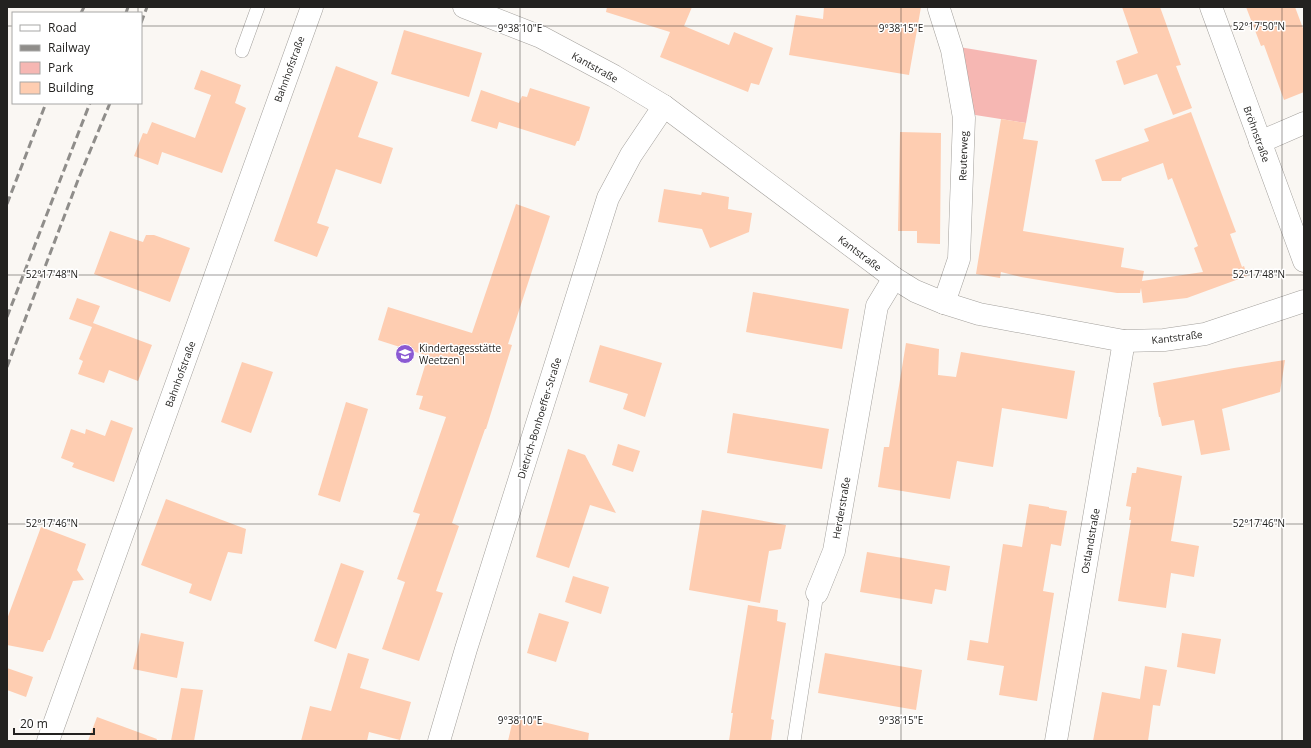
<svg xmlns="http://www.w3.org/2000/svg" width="1311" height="748" font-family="'Open Sans',sans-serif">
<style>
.green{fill:#f6b7b3}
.building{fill:#fecdb1}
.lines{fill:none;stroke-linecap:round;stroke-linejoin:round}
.service-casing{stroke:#a3a09c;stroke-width:14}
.minor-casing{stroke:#a3a09c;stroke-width:23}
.service{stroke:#fff;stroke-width:13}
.minor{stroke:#fff;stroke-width:22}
.rail{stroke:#8f8d8a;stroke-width:3;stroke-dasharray:8 4;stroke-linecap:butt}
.ticks{fill:none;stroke:#232220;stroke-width:1;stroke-opacity:0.45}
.labels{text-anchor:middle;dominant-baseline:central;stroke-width:3;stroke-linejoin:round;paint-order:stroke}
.street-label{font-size:10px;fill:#232220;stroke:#fff}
.poi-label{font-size:10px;fill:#232220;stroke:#fff;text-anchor:start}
.ticks-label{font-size:10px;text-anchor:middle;fill:#232220;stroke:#fff;stroke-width:3;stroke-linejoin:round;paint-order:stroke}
</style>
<rect width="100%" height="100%" fill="#faf7f3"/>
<path class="green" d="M 959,47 L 1037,60 L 1026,123 L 969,114 Z"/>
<g class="building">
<path d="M 607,7 L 692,7 L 684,26 L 729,45 L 734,32 L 773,48 L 759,85 L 751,83 L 748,92 L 660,57 L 670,32 L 606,12 Z"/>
<path d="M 824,7 L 921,7 L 909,75 L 789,55 L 796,15 L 823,19 Z"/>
<path d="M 1122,7 L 1160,7 L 1181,65 L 1176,66 L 1192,108 L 1173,115 L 1157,74 L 1124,85 L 1116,61 L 1138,53 Z"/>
<path d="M 1246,7 L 1295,7 L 1304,31 L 1304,92 L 1284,100 L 1264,45 L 1261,46 Z"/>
<path d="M 404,30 L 482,53 L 469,97 L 391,74 Z"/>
<path d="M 336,66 L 378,82 L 358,137 L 393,148 L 381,184 L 336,169 L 317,223 L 329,227 L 317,257 L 274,241 Z"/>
<path d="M 201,70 L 241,85 L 235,103 L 246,108 L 222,173 L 162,152 L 158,165 L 134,156 L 143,133 L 147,134 L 152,122 L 195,138 L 211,95 L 194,89 Z"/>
<path d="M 530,88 L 590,107 L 579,141 L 577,141 L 575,146 L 499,122 L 497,129 L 471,121 L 481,90 L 519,103 L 522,96 L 527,97 Z"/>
<path d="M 1191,112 L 1236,232 L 1230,234 L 1242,267 L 1244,266 L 1247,276 L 1187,298 L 1143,303 L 1141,288 L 1140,293 L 1117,293 L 1021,277 L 1001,272 L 1000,278 L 976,274 L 1001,119 L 1026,123 L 1023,139 L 1038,141 L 1023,231 L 1124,248 L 1121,267 L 1144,271 L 1142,281 L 1203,272 L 1194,248 L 1198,246 L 1172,178 L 1168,180 L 1163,163 L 1122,178 L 1121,181 L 1102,181 L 1095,160 L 1149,141 L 1144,129 Z"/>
<path d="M 900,132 L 941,133 L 940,244 L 917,243 L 917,231 L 898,231 Z"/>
<path d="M 664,189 L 701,195 L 702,192 L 729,197 L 728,209 L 752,213 L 749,232 L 710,248 L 702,229 L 658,222 Z"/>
<path d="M 516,204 L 550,216 L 508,344 L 512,345 L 486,429 L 485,429 L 452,523 L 459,526 L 436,591 L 443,593 L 419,661 L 382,649 L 405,582 L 397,579 L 420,514 L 413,512 L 446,417 L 419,409 L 423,396 L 416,395 L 428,356 L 378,340 L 388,307 L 472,333 Z"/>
<path d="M 110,231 L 143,242 L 146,235 L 154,235 L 190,248 L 170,302 L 94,274 Z"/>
<path d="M 753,292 L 849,309 L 842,349 L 746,332 Z"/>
<path d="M 77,298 L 100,306 L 93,323 L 152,345 L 138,381 L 109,370 L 104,383 L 78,374 L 83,361 L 79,359 L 92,327 L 69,319 Z"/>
<path d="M 906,343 L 939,349 L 938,375 L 956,377 L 961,352 L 1075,371 L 1067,419 L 1002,408 L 993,467 L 957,461 L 950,499 L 878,487 L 884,447 L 889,447 Z"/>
<path d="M 600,345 L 662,363 L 645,417 L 623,409 L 628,394 L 589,382 Z"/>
<path d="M 1285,360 L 1280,392 L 1222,409 L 1230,450 L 1201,455 L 1194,420 L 1162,426 L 1160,417 L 1159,417 L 1153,383 L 1234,368 Z"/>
<path d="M 242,362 L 273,372 L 251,433 L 221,422 Z"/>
<path d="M 346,402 L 368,409 L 340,502 L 318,495 Z"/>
<path d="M 733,413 L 829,429 L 822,469 L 727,453 Z"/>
<path d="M 111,420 L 133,428 L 114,482 L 72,467 L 74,463 L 61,458 L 71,429 L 85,434 L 86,429 L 105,436 Z"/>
<path d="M 618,444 L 640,451 L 633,472 L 612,465 Z"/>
<path d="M 568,449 L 585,455 L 616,513 L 590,505 L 569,568 L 536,557 Z"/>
<path d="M 1137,467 L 1182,476 L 1171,541 L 1199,546 L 1194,577 L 1171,573 L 1166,608 L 1118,601 L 1131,520 L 1129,520 L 1131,507 L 1126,506 L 1132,473 L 1136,473 Z"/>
<path d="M 166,499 L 246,529 L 242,554 L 228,552 L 211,601 L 189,593 L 192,584 L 141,565 Z"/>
<path d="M 1029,504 L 1049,507 L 1049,508 L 1067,511 L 1061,546 L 1051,544 L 1043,591 L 1054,593 L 1037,701 L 999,695 L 1004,666 L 967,660 L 970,640 L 988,643 L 1003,544 L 1022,547 Z"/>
<path d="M 702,510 L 786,525 L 781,549 L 769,551 L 760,603 L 689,590 Z"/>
<path d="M 41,527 L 86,544 L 77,570 L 84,580 L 73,581 L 50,640 L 48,640 L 43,652 L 7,645 L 7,619 Z"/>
<path d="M 867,552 L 950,566 L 946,591 L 935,589 L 932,604 L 860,592 Z"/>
<path d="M 341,563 L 364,571 L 336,649 L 314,641 Z"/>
<path d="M 573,576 L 609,587 L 601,614 L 565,602 Z"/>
<path d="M 748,605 L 778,610 L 777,621 L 786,623 L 771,719 L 774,720 L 771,741 L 729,741 L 733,713 L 731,713 Z"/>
<path d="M 539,613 L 569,622 L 556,662 L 527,653 Z"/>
<path d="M 141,633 L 184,642 L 177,678 L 133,669 Z"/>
<path d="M 1182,633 L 1221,639 L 1215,674 L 1177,667 Z"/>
<path d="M 348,653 L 369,659 L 360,688 L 411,702 L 400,740 L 369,732 L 367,741 L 301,741 L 310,706 L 331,711 Z"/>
<path d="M 825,653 L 922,670 L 916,710 L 818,693 Z"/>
<path d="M 1145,666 L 1167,670 L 1160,706 L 1153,705 L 1148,741 L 1093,741 L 1102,692 L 1140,699 Z"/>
<path d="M 7,668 L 33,677 L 26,697 L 7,690 Z"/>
<path d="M 181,688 L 203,690 L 194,741 L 171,741 Z"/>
<path d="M 514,715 L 589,733 L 588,741 L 508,741 Z"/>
<path d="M 97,717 L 157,739 L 156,741 L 88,741 Z"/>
</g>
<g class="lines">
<defs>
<g id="service">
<path d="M 242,51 L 258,7"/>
<path d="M 794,741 L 817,593"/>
</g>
<g id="minor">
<path d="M 464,7 L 541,37 L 614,76 L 664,106 L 894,278 L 915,291 L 944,303 L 979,314 L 1124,341 L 1164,340 L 1205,334 L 1304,301"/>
<path d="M 1211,7 L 1304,261"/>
<path d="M 939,9 L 952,50 L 964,118 L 959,259 L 944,303"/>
<path d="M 1260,142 L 1304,123"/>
<path d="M 817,593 L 834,551 L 877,306 L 894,278"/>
<path d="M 48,741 L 312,7"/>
<path d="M 439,741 L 466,649 L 608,198 L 631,155 L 664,106"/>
<path d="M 1056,741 L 1124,341"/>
</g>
</defs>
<use href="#service" class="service-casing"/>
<use href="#minor" class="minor-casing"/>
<use href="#service" class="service"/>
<use href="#minor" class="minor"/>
<g class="rail">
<path d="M 81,13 L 84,7"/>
<path d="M 126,13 L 128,7"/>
<path d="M 141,23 L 147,7"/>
<path d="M 7,204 L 46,103"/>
<path d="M 7,317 L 90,103"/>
<path d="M 7,367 L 78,180 L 110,103"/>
</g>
</g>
<path class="ticks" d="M 138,7 L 138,13M 520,7 L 520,741M 901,7 L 901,741M 1282,7 L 1282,741M 7,26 L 13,26M 141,26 L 1304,26M 138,103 L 138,741M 7,275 L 1304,275M 7,524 L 1304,524"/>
<defs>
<symbol id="school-disc" viewBox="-11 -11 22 22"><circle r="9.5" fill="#8b5ad3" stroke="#fff"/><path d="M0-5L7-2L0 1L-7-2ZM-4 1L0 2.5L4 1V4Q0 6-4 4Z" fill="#fff"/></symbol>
</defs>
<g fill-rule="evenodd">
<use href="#school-disc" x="394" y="343" width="22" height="22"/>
</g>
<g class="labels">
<g class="street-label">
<text transform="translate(595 67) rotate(29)">Kantstraße</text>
<text transform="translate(289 69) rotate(-70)">Bahnhofstraße</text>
<text transform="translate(1257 134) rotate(70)">Bröhnstraße</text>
<text transform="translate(963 156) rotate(-88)">Reuterweg</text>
<text transform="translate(860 253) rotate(37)">Kantstraße</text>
<text transform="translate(1177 337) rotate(-7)">Kantstraße</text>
<text transform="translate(180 374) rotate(-70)">Bahnhofstraße</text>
<text transform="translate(539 418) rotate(-73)">Dietrich-Bonhoeffer-Straße</text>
<text transform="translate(841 508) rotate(-80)">Herderstraße</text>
<text transform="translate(1090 541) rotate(-80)">Ostlandstraße</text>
</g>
<g class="poi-label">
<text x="419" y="348">Kindertagesstätte<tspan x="419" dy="12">Weetzen I</tspan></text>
</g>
</g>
<g class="ticks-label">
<text x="1259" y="30">52°17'50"N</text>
<text x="520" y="32">9°38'10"E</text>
<text x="901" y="32">9°38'15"E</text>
<text x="52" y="278">52°17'48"N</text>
<text x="1259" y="278">52°17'48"N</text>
<text x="52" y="527">52°17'46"N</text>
<text x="1259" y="527">52°17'46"N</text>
<text x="520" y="724">9°38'10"E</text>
<text x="901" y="724">9°38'15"E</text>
</g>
<rect width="1311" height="748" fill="none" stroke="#232220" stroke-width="16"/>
<rect x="12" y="12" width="130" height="92" fill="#ffffff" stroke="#a7a7a6"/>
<rect x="20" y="25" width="20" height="6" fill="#ffffff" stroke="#a7a7a6"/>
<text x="48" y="32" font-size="12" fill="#232220">Road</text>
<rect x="20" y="45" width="20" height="6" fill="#8f8d8a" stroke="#a7a7a6"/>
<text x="48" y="52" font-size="12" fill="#232220">Railway</text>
<rect x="20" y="62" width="20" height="12" fill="#f6b7b3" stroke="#a7a7a6"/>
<text x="48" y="72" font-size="12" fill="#232220">Park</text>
<rect x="20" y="82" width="20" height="12" fill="#fecdb1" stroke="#a7a7a6"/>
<text x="48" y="92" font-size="12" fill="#232220">Building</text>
<path d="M14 728v6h80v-6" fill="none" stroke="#232220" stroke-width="2"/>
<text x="20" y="728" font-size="12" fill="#232220" stroke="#ffffff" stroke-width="3" paint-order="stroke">20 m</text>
</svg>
